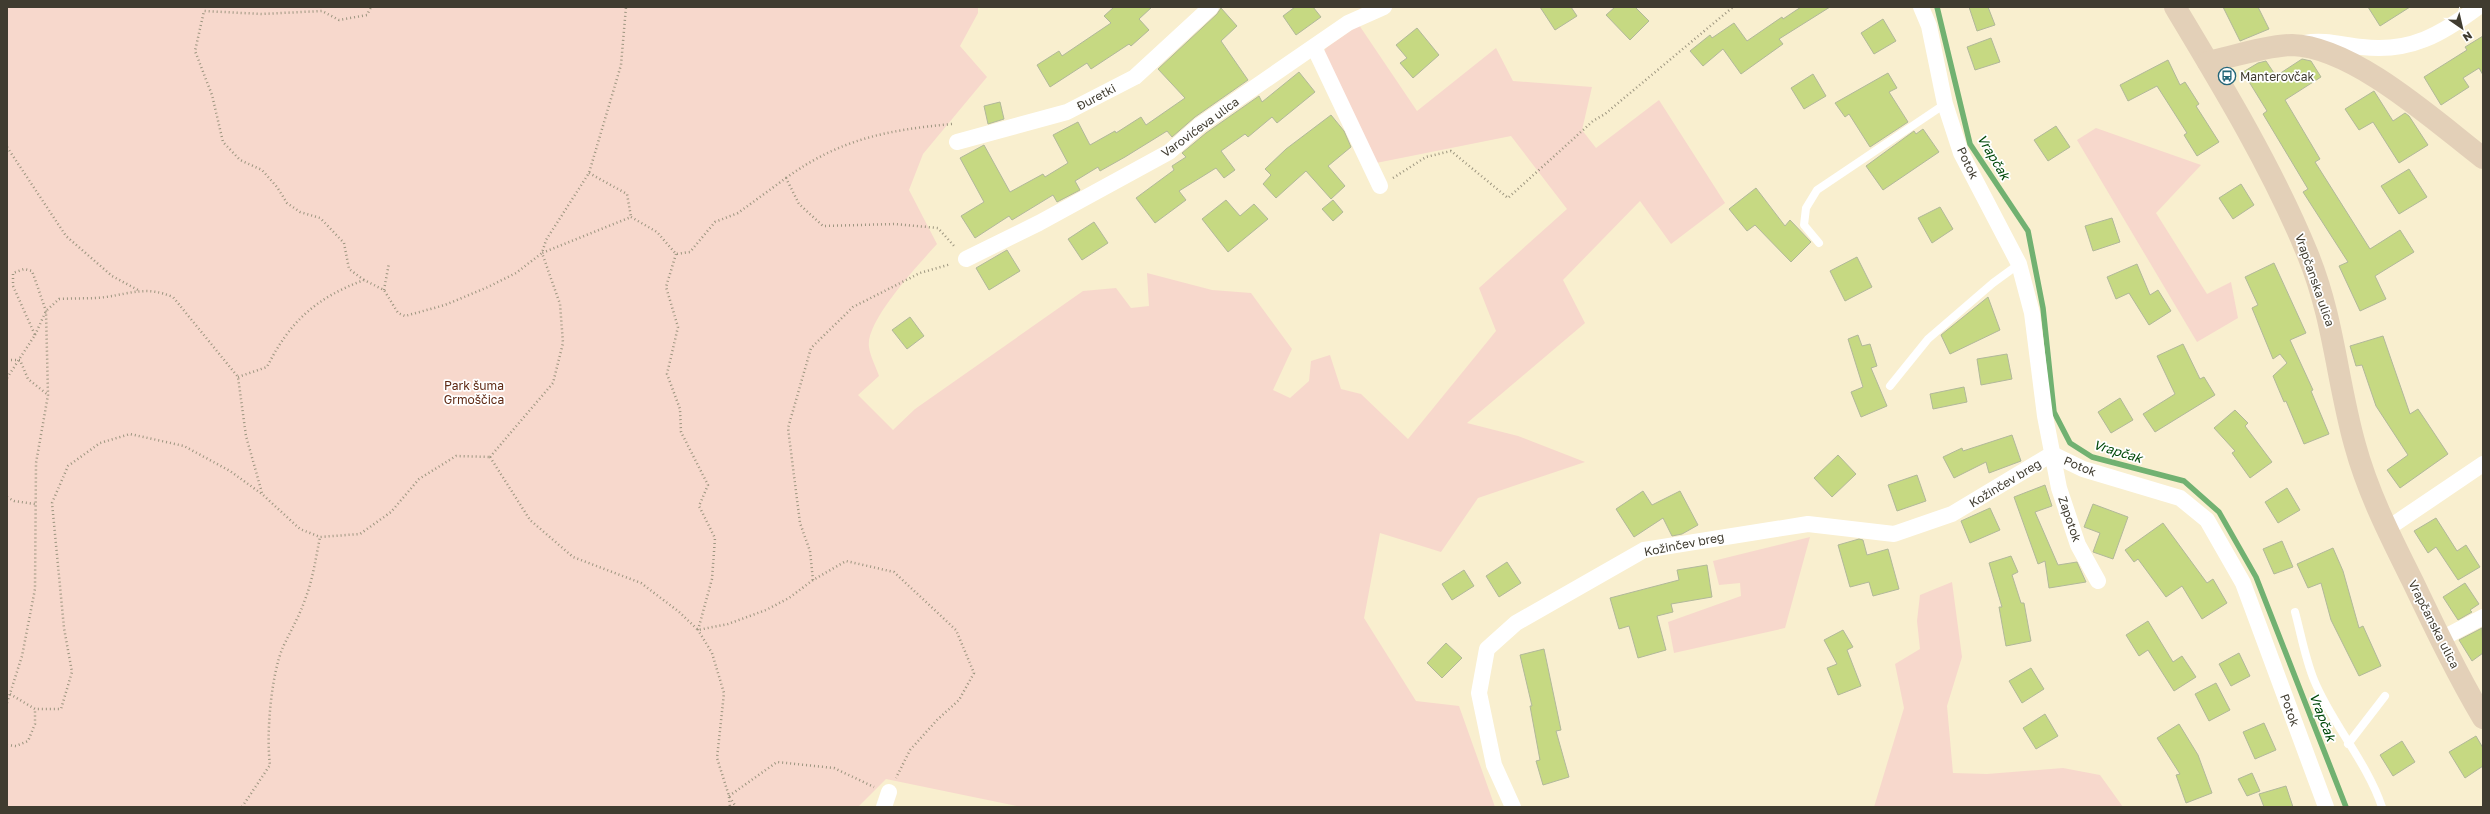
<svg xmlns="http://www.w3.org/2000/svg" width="2490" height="814" font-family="'Golos Text',sans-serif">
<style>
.green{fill:#f7d8cc}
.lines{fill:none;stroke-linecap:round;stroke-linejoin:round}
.stream{stroke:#71b171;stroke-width:5.5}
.building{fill:#c6d982;stroke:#b1b89a}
.path{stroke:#9c957f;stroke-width:2.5;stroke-dasharray:1 3;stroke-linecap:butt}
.lane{stroke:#fff;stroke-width:8}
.street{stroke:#fff;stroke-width:16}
.secondary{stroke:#e3d0b8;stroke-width:22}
.labels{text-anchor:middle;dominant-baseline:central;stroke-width:3.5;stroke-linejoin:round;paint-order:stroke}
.poi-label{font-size:12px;fill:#403c30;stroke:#fff;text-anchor:start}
.street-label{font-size:12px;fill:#403c30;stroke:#fff}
.park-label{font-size:12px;fill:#5f2913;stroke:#fff}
.water-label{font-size:13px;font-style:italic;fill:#004909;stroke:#fff}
</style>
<rect width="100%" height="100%" fill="#f9efcf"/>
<g class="green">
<path d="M 7,7 L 978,7 L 978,13 L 960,46 L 987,77 L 923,154 L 909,190 L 937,244 C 920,263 865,321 869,347 C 870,356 876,367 879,376 L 858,395 L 893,430 L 915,409 L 1083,291 L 1116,288 L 1131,308 L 1149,306 L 1147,273 L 1212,290 L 1251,293 L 1292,349 L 1273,390 L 1290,398 L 1309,381 L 1311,361 L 1330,355 L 1341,389 L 1361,394 L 1408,439 L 1496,331 L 1479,288 L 1567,209 L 1511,136 L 1376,163 L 1322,54 L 1326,48 L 1359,25 L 1417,111 L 1496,48 L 1513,81 L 1592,87 L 1582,130 L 1596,148 L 1659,100 L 1725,203 L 1671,244 L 1640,201 L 1563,280 L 1585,323 L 1467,423 L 1518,436 L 1585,462 L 1478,498 L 1441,552 L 1380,533 L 1364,618 L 1416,701 L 1459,706 L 1495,807 L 1022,807 L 886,779 L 858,807 L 7,807 Z"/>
<path d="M 2096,128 L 2201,165 L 2156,213 L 2207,294 L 2231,282 L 2238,318 L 2197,342 L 2077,140 Z"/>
<path d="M 1810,537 L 1785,628 L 1674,653 L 1668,622 L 1741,596 L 1740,583 L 1719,585 L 1713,561 Z"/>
<path d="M 1952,582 L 1962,657 L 1947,706 L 1953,773 L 1987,774 L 2063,768 L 2100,775 L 2123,807 L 1874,807 L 1904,708 L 1895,664 L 1920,649 L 1917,621 L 1920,595 Z"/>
</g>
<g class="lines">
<path class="stream" d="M 1937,7 L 1970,144 L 2028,231 L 2043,308 L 2054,412 L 2070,443 L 2092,457 L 2184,481 L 2219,512 L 2256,577 L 2346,807"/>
</g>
<g class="building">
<path d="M 1114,7 L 1152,7 L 1139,19 L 1149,30 L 1131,46 L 1129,44 L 1091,69 L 1087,63 L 1050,87 L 1037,65 L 1059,51 L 1062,56 L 1111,23 L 1104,16 Z"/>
<path d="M 1295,7 L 1313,7 L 1321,17 L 1296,35 L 1283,16 Z"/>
<path d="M 1540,7 L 1571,7 L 1577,16 L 1555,30 Z"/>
<path d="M 1615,7 L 1635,7 L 1649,21 L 1630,40 L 1606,15 Z"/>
<path d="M 1801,7 L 1830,7 L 1779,39 L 1783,44 L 1741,74 L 1723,49 L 1703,66 L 1690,51 L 1710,35 L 1712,38 L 1734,23 L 1747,41 L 1782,17 L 1783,19 Z"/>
<path d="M 1969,7 L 1988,7 L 1995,25 L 1977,31 Z"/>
<path d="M 2223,7 L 2258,7 L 2269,29 L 2240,41 Z"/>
<path d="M 2368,7 L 2410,7 L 2380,26 Z"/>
<path d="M 1221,8 L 1237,26 L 1221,41 L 1248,80 L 1195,117 L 1172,137 L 1167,131 L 1125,157 L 1100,171 L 1098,167 L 1075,181 L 1080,190 L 1057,202 L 1053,195 L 1012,220 L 1009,216 L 975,238 L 961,216 L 984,202 L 960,158 L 984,145 L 1010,192 L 1043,174 L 1045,177 L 1068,163 L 1053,135 L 1078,122 L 1090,145 L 1115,131 L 1116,133 L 1141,117 L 1146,125 L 1185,98 L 1158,69 L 1217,14 Z"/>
<path d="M 1883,19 L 1896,41 L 1874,54 L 1861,33 Z"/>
<path d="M 1417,28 L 1439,55 L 1413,78 L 1400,63 L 1407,58 L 1396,45 Z"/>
<path d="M 2483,36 L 2483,75 L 2479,68 L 2463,78 L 2469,87 L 2441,105 L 2424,77 L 2467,50 L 2465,47 Z"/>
<path d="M 1991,38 L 2000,62 L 1975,70 L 1967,47 Z"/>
<path d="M 2302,59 L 2311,61 L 2321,77 L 2285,100 L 2320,159 L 2315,162 L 2370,249 L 2400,230 L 2414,252 L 2375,276 L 2386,299 L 2360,311 L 2339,266 L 2348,262 L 2303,192 L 2308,189 L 2263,114 L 2267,111 L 2243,72 L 2258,63 L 2266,61 L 2276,76 Z"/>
<path d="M 2168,60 L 2180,85 L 2185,82 L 2199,104 L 2196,106 L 2219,142 L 2197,156 L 2184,135 L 2187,133 L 2157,86 L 2128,101 L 2120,85 Z"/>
<path d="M 1299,72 L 1315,92 L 1277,123 L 1272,117 L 1248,137 L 1245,134 L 1221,151 L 1235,170 L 1224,178 L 1216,168 L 1179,191 L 1186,200 L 1155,223 L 1136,198 L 1174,170 L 1172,166 L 1186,157 L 1182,153 L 1206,133 L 1259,96 L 1262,102 Z"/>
<path d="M 1888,73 L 1897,88 L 1889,92 L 1908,122 L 1870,147 L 1849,114 L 1845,117 L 1835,103 Z"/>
<path d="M 1813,74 L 1826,96 L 1804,109 L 1791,88 Z"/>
<path d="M 2374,91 L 2393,121 L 2405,113 L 2409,116 L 2428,145 L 2399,163 L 2373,122 L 2359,130 L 2345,109 Z"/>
<path d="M 1000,102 L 1004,119 L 988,124 L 984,106 Z"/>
<path d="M 1331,115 L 1344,131 L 1351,147 L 1328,166 L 1345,186 L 1331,199 L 1306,171 L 1276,198 L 1263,184 L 1271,175 L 1265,169 L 1286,149 Z"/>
<path d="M 2056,126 L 2070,147 L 2048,161 L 2034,140 Z"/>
<path d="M 1923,129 L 1939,152 L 1883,190 L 1866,166 L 1914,131 L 1916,134 Z"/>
<path d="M 2409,169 L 2427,197 L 2399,214 L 2381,186 Z"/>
<path d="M 2241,184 L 2254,205 L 2233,219 L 2219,198 Z"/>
<path d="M 1756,188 L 1785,226 L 1790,220 L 1811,242 L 1791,262 L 1755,225 L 1747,231 L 1729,209 Z"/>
<path d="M 1226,200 L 1240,216 L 1254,204 L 1268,219 L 1228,252 L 1202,219 Z"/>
<path d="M 1333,200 L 1343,212 L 1333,221 L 1322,209 Z"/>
<path d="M 1940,207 L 1953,229 L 1932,243 L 1918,218 Z"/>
<path d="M 2112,218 L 2120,242 L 2093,251 L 2085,226 Z"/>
<path d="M 1094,222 L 1108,243 L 1082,260 L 1068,239 Z"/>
<path d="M 1007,250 L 1020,271 L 989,290 L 976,268 Z"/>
<path d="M 1857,257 L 1872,287 L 1845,301 L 1830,271 Z"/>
<path d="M 2274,263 L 2306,333 L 2290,340 L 2313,390 L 2311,391 L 2329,434 L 2304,444 L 2286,401 L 2284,402 L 2273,376 L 2287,363 L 2280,354 L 2273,359 L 2252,308 L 2258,305 L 2245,277 Z"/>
<path d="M 2137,264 L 2150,295 L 2158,290 L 2171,311 L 2149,325 L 2129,293 L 2116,299 L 2107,277 Z"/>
<path d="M 1988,297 L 2000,330 L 1950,354 L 1941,335 Z"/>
<path d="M 910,317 L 924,336 L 907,349 L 892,330 Z"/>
<path d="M 1858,335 L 1862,346 L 1870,344 L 1877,366 L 1871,368 L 1887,406 L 1861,417 L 1851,392 L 1863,387 L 1848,339 Z"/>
<path d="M 2383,336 L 2410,414 L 2418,409 L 2448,454 L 2400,488 L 2387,470 L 2408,455 L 2376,406 L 2362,365 L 2356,366 L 2350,346 Z"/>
<path d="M 2183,344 L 2200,379 L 2204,377 L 2215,395 L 2155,432 L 2143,414 L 2175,394 L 2157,356 Z"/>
<path d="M 2007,354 L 2012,379 L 1981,385 L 1977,359 Z"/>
<path d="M 1964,387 L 1967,402 L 1933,409 L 1930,394 Z"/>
<path d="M 2120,398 L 2133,420 L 2111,433 L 2098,412 Z"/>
<path d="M 2235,410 L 2248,423 L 2245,426 L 2272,462 L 2250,478 L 2232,453 L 2235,451 L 2214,428 Z"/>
<path d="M 2012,435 L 2021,461 L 1989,473 L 1986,462 L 1954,478 L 1943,457 L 1962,448 L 1963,451 Z"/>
<path d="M 1838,455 L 1856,474 L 1832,497 L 1814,478 Z"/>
<path d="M 1917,475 L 1926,501 L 1897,511 L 1888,485 Z"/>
<path d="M 2045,485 L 2052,506 L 2035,512 L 2058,565 L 2077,562 L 2086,582 L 2049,588 L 2045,561 L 2038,564 L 2014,497 Z"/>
<path d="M 2287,488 L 2300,510 L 2278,523 L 2265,502 Z"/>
<path d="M 1643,491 L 1652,505 L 1680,491 L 1698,525 L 1682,534 L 1672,536 L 1663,518 L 1634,537 L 1616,509 Z"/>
<path d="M 2093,504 L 2128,517 L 2113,559 L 2093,552 L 2100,533 L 2084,527 Z"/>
<path d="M 1990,508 L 2000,530 L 1970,543 L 1961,521 Z"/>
<path d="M 2436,518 L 2457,551 L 2466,545 L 2480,567 L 2458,580 L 2436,547 L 2428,553 L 2414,531 Z"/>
<path d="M 2163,523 L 2207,583 L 2213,579 L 2227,603 L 2202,619 L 2182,586 L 2166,597 L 2138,559 L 2134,562 L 2125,550 Z"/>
<path d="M 1859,539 L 1863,540 L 1867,555 L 1888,549 L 1899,589 L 1873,596 L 1869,582 L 1850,587 L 1838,545 Z"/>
<path d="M 2282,541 L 2293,567 L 2274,574 L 2263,549 Z"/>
<path d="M 2333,548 L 2343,571 L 2359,628 L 2363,626 L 2381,666 L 2359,676 L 2331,620 L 2321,583 L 2308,588 L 2297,564 Z"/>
<path d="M 2011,556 L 2018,572 L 2012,575 L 2021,603 L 2024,603 L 2031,641 L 2006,646 L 1999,607 L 2002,607 L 1989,563 Z"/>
<path d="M 1507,562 L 1521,583 L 1499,597 L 1486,576 Z"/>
<path d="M 1707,565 L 1712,597 L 1671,604 L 1673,612 L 1657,616 L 1666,650 L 1638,658 L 1629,626 L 1619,629 L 1610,598 L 1679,580 L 1677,570 Z"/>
<path d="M 1464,570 L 1474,586 L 1452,600 L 1442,584 Z"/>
<path d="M 2465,583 L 2479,604 L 2470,610 L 2472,612 L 2458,620 L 2443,597 Z"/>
<path d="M 2148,621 L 2173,662 L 2182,656 L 2196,677 L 2174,691 L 2148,650 L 2139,656 L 2126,635 Z"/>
<path d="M 2482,628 L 2483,653 L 2472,661 L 2459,640 Z"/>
<path d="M 1843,630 L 1853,647 L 1847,650 L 1861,686 L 1838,695 L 1827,668 L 1837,664 L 1824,640 Z"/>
<path d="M 1446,643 L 1462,658 L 1442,678 L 1427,663 Z"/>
<path d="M 1544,649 L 1561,730 L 1556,731 L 1569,777 L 1543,785 L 1536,761 L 1540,760 L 1530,706 L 1532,706 L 1520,655 Z"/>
<path d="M 2239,653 L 2250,676 L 2231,686 L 2219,664 Z"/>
<path d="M 2031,668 L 2044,689 L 2022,703 L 2009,681 Z"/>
<path d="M 2216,683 L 2230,710 L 2209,721 L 2195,694 Z"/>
<path d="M 2045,714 L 2058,736 L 2036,749 L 2023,728 Z"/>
<path d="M 2264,723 L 2276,750 L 2255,759 L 2243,732 Z"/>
<path d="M 2179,724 L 2198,755 L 2212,793 L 2186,803 L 2176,775 L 2180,774 L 2157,738 Z"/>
<path d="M 2476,736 L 2483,748 L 2483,766 L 2465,778 L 2449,752 Z"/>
<path d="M 2402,741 L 2415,762 L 2393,776 L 2380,755 Z"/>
<path d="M 2252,773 L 2260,791 L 2247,796 L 2238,779 Z"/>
<path d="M 2286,786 L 2293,807 L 2264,807 L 2259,794 Z"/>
</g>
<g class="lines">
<g class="path">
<path d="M 7,147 L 66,236 L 112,276 L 138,290"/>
<path d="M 589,173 L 627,194 L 631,217"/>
<path d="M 786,178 C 840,139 887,130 952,124 L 953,126"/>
<path d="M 1393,178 L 1426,157 L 1451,151 L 1508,198 L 1593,121 L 1605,114 L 1733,7"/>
<path d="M 631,217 L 657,232 L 676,254 L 690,252 L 715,222 L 738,213 L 786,178 L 799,204 L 823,226 L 895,224 L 938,228 L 955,247"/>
<path d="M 676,254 L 666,287 L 678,327 L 667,374 L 680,409 L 681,432 L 708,485 L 699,506 L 715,538 L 712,579 L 698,630 L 712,653 L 724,693 L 717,758 L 729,796 L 736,807"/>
<path d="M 364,280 L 349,269 L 344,243 L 325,223 L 320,218 L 300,212 L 287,203 L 277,187 L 262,170 L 240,160 L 223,142 L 212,95 L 195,51 L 204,11 L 262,14 L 322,11 L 339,20 L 367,15 L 371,7"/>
<path d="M 384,290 L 389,263"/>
<path d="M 35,335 L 46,311 L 59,299 C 75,298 91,299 106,297 C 133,293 146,286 173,297 L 238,377 L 246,436 L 262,493"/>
<path d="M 7,360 L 20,360 L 28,379 L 48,395"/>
<path d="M 238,377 L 267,367 C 290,321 316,298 364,280 L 384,290 L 398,313 L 405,316 L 445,305 L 488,287 L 516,273 L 542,253 L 546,240 L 589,173 L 621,65 L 626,7"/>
<path d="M 7,378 L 35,335 L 13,286 L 13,273 L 24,269 L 32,271 L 46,311 L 48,395 L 36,463 L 35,589 L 22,656 L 7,703"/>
<path d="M 490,457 L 530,520 L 573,557 L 641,583 L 678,611 L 698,630 L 728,624 L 766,610 L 789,598 L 813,580 L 846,561 L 894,572 L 956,630 L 974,673 L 959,700 L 937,720 L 910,750 L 896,778"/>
<path d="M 490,457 L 553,383 L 563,343 L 560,304 L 542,253 L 631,217"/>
<path d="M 7,497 L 14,501 L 35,504"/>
<path d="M 813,580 L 810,551 L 800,523 L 788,428 L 811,348 L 853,307 L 920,273 L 951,264"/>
<path d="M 10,694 L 35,709 L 61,709 L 72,672 L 64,628 L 52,503 L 68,466 L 100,443 L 130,434 L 184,446 L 230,471 L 262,494 L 300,529 L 320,537 L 360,534 L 391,512 L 419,479 L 456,456 L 490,457"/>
<path d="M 7,745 L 16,746 L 28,741 L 35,724 L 35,709"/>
<path d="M 729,796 L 777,762 L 834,768 L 874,787"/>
<path d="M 729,797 L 730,807"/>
<path d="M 242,807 L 270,765 C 266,735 271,675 283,647 C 291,630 300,615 306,597 C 313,578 316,557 320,537"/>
</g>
<g class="lane">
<path d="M 1819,243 L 1804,225 L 1806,208 L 1817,190 L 1945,104"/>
<path d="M 1890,386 L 1928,339 L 1993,283 L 2019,264"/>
<path d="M 2295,612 C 2301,634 2305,658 2314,680 C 2332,724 2367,762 2382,807"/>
<path d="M 2348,744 L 2385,696"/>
</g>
<g class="street">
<path d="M 1921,7 L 1929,26 L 1945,104 L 1961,153 L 2019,264 L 2032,313 L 2045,416 L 2059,488 L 2078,545 L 2098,581"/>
<path d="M 2304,43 C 2325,39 2342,45 2362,47 C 2410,53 2442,34 2478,7"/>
<path d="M 1314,47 L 1380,186"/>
<path d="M 957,142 L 1067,112 L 1135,77 L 1211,7"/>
<path d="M 966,259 L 1039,223 L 1169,152 L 1200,125 L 1348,23 L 1384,7"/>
<path d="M 2052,454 L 2083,469 L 2180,498 L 2207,520 L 2243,583 L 2326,807"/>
<path d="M 2387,529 L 2483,464"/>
<path d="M 2441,639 L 2483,617"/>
<path d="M 884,807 L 889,792"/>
<path d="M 1513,807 L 1494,765 L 1479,693 L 1487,649 L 1516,623 L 1644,550 L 1808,524 L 1894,534 L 1952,514 L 2052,454"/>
</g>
<g class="secondary">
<path d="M 2175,7 C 2222,85 2274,171 2308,255 C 2334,319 2337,381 2355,445 C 2368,493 2391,538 2413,582 C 2435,628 2457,674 2483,718"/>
<path d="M 2208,62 C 2231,57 2269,45 2292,45 C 2354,47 2435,121 2483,158"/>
</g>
</g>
<defs>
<symbol id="bus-ring" viewBox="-11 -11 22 22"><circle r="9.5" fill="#fff" stroke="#246679" stroke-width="1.5"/><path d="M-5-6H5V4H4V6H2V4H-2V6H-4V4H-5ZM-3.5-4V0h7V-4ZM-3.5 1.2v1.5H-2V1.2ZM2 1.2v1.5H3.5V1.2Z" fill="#246679"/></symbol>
</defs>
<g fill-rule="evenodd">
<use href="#bus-ring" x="2217" y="66" width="20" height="20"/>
</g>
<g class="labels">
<g class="poi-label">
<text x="2240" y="76">Manterovčak</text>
</g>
<g class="street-label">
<text transform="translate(1096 97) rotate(-28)">Đuretki</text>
<text transform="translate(1200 127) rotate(-36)">Varovićeva ulica</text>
<text transform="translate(1968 163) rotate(65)">Potok</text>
<text transform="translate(2315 280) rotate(71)">Vrapčanska ulica</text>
<text transform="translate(2080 466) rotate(22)">Potok</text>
<text transform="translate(2005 483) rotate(-31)">Kožinčev breg</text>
<text transform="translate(2070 519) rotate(71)">Zapotok</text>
<text transform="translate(1684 544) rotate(-11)">Kožinčev breg</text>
<text transform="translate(2434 624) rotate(63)">Vrapčanska ulica</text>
<text transform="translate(2290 710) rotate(70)">Potok</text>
</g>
<g class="park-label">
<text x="474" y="385">Park šuma<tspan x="474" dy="14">Grmoščica</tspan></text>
</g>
<g class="water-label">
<text transform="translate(1994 157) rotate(59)">Vrapčak</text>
<text transform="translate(2118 451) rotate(17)">Vrapčak</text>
<text transform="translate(2323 717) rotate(69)">Vrapčak</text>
</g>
</g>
<rect width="2490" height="814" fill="none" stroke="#403c30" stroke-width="16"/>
<g transform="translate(2462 28) rotate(146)" stroke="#ffffff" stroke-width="3" paint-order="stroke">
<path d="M0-3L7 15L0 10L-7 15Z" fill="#403c30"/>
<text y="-6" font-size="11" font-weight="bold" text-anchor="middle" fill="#403c30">N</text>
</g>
</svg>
